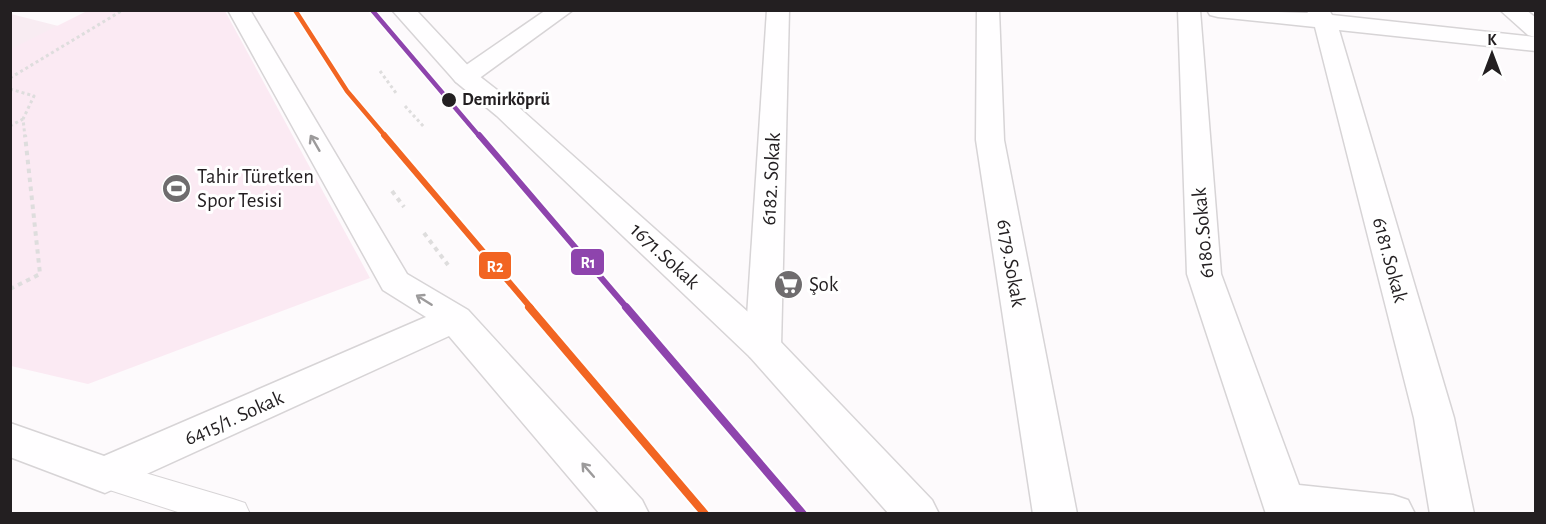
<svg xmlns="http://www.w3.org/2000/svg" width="1546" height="524" font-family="'Alegreya Sans',sans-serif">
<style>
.built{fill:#f8ecf2}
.green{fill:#fbeaf3}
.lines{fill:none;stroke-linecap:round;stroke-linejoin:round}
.service-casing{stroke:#d7d4d6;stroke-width:2}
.minor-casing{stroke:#d7d4d6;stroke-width:3}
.tertiary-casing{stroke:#d7d4d6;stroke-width:3}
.path-far1{stroke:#dedddd;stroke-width:3;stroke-dasharray:3 3;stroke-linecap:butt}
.path{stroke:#dedddd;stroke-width:4;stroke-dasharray:4.5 4.5;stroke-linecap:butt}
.service{fill:#fffeff;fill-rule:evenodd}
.minor{fill:#fffeff;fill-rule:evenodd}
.tertiary{fill:#fffeff;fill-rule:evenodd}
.rail-1-far2-casing{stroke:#fff;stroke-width:8}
.rail-1-far1-casing{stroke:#fff;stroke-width:10}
.rail-1-casing{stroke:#fff;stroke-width:12}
.rail-2-far2-casing{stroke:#fff;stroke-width:8}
.rail-2-far1-casing{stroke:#fff;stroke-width:10}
.rail-2-casing{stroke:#fff;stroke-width:12}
.rail-1-far2{stroke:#8e44ad;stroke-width:4.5}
.rail-1-far1{stroke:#8e44ad;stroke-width:6}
.rail-1{stroke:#8e44ad;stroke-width:8}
.rail-2-far2{stroke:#f26522;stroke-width:4.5}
.rail-2-far1{stroke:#f26522;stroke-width:6}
.rail-2{stroke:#f26522;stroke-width:8}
.oneway{stroke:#9c9a9b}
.stop-dot{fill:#231f21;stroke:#fff;stroke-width:2}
.labels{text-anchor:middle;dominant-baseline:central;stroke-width:6;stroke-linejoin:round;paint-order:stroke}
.far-stop-label{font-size:18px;font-weight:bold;fill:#231f21;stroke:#fff;text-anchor:start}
.poi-label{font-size:21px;fill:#231f21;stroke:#fff;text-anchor:start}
.street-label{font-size:21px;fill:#231f21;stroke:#fff}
.line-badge{stroke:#fff;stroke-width:2}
.badge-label{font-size:16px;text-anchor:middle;font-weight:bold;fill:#fff}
</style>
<rect width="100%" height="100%" fill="#fdfafc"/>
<path class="built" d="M 11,14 L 82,32 L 11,70 Z"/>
<path class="green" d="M 87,11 L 225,11 L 370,278 L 88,384 L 11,366 L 11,49 Z"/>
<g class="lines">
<defs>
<path id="service" d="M 105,461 L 233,499 L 245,503 L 250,514 L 184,514 L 94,485 L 89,475 L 94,465 Z"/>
<g id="minor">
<path d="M 228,10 L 250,10 L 407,274 L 468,310 L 642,500 L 649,514 L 600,514 L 449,336 L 105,493 L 10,457 L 10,423 L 104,456 L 426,317 L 383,290 Z"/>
<path d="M 546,10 L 573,10 L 474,82 L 465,85 L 456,82 L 452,77 L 456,72 Z"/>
<path d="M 767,10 L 789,10 L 781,347 L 776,357 L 763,361 L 750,357 L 745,347 Z"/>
<path d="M 977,10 L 999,10 L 1004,140 L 1077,514 L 1033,514 L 976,140 Z"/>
<path d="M 1178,10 L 1200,10 L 1221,274 L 1299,485 L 1393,495 L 1408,500 L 1415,514 L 1266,514 L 1187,274 Z"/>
<path d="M 1207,10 L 1308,13 L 1306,10 L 1329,10 L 1332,15 L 1535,37 L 1528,35 L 1500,10 L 1526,10 L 1536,18 L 1536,51 L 1339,30 L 1454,418 L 1474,514 L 1430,514 L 1414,418 L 1315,27 L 1218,17 L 1210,15 Z"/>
</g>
<path id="tertiary" d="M 392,10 L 416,10 L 474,72 L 515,104 L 776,337 L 932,500 L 939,514 L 889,514 L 750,357 L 497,116 L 456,82 Z"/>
</defs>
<use href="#service" class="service-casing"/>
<use href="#minor" class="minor-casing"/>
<use href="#tertiary" class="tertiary-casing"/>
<g class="path-far1">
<path d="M 380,71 L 396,93"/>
<path d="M 10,78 L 123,10"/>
<path d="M 10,89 L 34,96 L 23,119 L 25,137"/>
<path d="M 405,106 L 424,127"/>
<path d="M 10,126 L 23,119"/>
</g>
<g class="path">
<path d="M 392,191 L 404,207"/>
<path d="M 424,233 L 448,265"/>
<path d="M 10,289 L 40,274 L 25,135"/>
</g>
<use href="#service" class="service"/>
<use href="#minor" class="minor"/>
<use href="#tertiary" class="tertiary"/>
<defs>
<path id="rail-1-far2" d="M 372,10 L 480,137"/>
<path id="rail-1-far1" d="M 479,135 L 627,308"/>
<path id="rail-1" d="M 626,307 L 803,514"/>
<path id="rail-2-far2" d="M 295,10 L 347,91 L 386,137"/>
<path id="rail-2-far1" d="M 384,135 L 531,308"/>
<path id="rail-2" d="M 529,307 L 705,514"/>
</defs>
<use href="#rail-1-far2" class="rail-1-far2-casing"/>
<use href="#rail-1-far1" class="rail-1-far1-casing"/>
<use href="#rail-1" class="rail-1-casing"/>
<use href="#rail-2-far2" class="rail-2-far2-casing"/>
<use href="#rail-2-far1" class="rail-2-far1-casing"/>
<use href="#rail-2" class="rail-2-casing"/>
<use href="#rail-1-far2" class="rail-1-far2"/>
<use href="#rail-1-far1" class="rail-1-far1"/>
<use href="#rail-1" class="rail-1"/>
<use href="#rail-2-far2" class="rail-2-far2"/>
<use href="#rail-2-far1" class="rail-2-far1"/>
<use href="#rail-2" class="rail-2"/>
</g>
<defs><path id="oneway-shaft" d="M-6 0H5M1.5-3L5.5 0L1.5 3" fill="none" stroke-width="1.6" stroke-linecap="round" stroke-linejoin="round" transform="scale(1.5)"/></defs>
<g class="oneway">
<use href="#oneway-shaft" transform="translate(315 143) rotate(-120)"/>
<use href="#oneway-shaft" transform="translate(424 300) rotate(-148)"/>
<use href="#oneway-shaft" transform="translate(588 470) rotate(-131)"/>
</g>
<defs>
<symbol id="stadium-disc" viewBox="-11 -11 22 22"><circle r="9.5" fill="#6f6c6e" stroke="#fff"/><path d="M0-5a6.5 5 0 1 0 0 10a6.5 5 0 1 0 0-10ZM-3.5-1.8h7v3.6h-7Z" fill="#fff"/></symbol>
<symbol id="supermarket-disc" viewBox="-11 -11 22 22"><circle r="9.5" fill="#6f6c6e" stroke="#fff"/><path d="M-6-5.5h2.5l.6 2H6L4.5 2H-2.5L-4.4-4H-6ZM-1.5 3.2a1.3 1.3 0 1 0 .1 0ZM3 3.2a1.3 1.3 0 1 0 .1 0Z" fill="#fff"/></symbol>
</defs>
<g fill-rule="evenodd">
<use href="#stadium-disc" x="160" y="172" width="33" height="33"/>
<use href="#supermarket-disc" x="772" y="268" width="33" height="33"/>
</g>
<circle class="stop-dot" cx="449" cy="100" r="8"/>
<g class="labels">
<g class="far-stop-label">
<text x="462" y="100">Demirköprü</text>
</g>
<g class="poi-label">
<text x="197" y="176">Tahir Türetken<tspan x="197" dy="24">Spor Tesisi</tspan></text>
<text x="809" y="284">Şok</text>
</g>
<g class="street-label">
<text transform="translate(771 179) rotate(-87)">6182. Sokak</text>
<text transform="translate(1203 233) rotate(-95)">6180.Sokak</text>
<text transform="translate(665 256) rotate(43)">1671.Sokak</text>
<text transform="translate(1390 260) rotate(75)">6181.Sokak</text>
<text transform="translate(1011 263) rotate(80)">6179.Sokak</text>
<text transform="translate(234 418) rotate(-24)">6415/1. Sokak</text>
</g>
</g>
<g class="line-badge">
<rect x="570" y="248" width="35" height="28" rx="6" fill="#8e44ad"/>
<rect x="478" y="251" width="34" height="29" rx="6" fill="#f26522"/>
</g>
<g class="badge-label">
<text x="588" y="268">R1</text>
<text x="495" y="272">R2</text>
</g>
<rect width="1546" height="524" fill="none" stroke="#231f21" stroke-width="24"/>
<g transform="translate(1492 54)" stroke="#ffffff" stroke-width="4.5" paint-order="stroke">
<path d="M0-4.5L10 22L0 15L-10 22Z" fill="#231f21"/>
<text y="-9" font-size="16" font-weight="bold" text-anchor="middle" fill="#231f21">K</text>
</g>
</svg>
